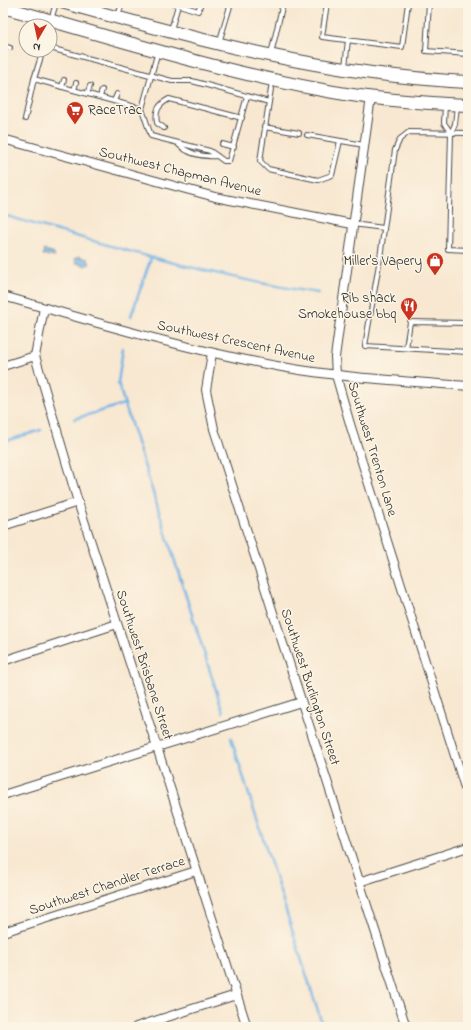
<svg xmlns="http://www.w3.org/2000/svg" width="471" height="1030" font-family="'Indie Flower',sans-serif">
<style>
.water{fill:url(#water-rules);stroke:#4e6e88}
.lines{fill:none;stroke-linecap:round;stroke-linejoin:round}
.stream{stroke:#70b2e5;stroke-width:2.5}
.lane-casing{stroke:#4a4744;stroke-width:6}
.street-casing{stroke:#4a4744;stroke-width:10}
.primary-casing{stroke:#4a4744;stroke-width:14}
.lane{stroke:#fff;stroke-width:4}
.street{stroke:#fff;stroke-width:8}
.primary{stroke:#fff;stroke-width:12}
.labels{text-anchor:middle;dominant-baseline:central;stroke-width:3;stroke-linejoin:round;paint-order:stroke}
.poi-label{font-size:14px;fill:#2b2b2b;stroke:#fcf5e5;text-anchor:end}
.street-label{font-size:14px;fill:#2b2b2b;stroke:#fcf5e5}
</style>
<defs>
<pattern id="water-rules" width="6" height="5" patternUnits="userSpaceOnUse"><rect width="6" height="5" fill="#70b2e5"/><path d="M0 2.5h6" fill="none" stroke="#5c91ba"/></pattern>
</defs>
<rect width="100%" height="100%" fill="#fcf5e5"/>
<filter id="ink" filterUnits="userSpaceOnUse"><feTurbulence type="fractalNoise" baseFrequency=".025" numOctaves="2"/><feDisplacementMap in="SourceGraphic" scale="8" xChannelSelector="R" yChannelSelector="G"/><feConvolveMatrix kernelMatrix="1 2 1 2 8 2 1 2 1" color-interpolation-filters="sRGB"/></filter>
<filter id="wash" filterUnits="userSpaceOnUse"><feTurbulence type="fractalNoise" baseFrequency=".012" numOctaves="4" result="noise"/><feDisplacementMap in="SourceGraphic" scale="16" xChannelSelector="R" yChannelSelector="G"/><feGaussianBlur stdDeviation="0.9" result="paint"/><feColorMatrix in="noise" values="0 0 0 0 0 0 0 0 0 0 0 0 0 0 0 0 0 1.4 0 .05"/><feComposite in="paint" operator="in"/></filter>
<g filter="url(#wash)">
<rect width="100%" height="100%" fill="#f8e8d1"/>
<g class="water">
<path d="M 44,250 L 53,252 L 55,257 L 43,255 Z"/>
<path d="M 78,256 L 88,259 L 90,264 L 86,266 L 76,263 L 75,259 Z"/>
</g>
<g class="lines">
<g class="stream">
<path d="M 3,215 C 107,245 211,277 318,293"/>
<path d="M 131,316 L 151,258"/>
<path d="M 123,348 L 118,383 L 223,712"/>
<path d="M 74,419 L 124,404"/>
<path d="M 3,442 L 41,430"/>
<path d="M 231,738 L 323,1027"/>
</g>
</g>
</g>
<g filter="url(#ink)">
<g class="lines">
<defs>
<g id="lane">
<path d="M 173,3 L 198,11 L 201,3"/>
<path d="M 327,3 L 322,37 L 402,47 L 408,3"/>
<path d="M 429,3 L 426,51 L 468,54"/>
<path d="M 118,16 L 122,3"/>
<path d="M 51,20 L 56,3"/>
<path d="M 171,30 L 178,5"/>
<path d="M 219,43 L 231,3"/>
<path d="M 3,46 L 10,48"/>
<path d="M 50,48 L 172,81 L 192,81 L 269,102"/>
<path d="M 43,50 L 34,79 L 142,109 L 158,51"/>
<path d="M 271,54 L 283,3"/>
<path d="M 345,67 L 348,40"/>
<path d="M 272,82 L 260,161 L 268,169 L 318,180 L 332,175 L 340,141"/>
<path d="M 62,87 L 64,80"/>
<path d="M 74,90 L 76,83"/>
<path d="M 87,94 L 90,86"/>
<path d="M 100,97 L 102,90"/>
<path d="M 114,101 L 117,94"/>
<path d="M 445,105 L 444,123 L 451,133"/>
<path d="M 457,106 L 455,124 L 451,133 L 448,249 L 468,250"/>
<path d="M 142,109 L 151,136 L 210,151 L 224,161 L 229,161 L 247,96"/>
<path d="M 25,119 L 34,79"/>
<path d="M 264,127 L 299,133"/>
<path d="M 164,128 L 157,123 C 155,111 158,105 169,99 L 242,118"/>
<path d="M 468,133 L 409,132 L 400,139 L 395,150 L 380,258 L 365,346 L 468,352"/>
<path d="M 307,135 L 364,145"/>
<path d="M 222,144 L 234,147"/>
<path d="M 179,145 C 190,155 203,157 217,156"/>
<path d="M 352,224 L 384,228"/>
<path d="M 406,348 L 410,322 L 468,323"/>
</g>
<g id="street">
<path d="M 371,97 L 335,357 L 336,375 L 350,424 L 468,797"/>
<path d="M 3,139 L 215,197 L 352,224"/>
<path d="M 3,296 C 95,322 187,350 282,367 C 343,378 406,381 468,386"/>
<path d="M 44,308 L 35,356 L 78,502 L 247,1027"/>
<path d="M 212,353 L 206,390 L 214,429 L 406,1027"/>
<path d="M 3,366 L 35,356"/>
<path d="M 3,526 L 78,502"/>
<path d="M 3,661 L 117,624"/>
<path d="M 3,795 L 301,702"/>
<path d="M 359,882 L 468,847"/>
<path d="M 3,932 L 196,871"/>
<path d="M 136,1027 L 236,995"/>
</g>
<g id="primary">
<path d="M 65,3 C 200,41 327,75 468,82"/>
<path d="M 3,7 C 107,36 211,69 317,89 C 367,99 417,103 468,105"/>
</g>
</defs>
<use href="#lane" class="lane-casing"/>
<use href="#street" class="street-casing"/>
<use href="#primary" class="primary-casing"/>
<use href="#lane" class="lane"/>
<use href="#street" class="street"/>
<use href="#primary" class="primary"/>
</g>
</g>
<defs>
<symbol id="supermarket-pin" viewBox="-11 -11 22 30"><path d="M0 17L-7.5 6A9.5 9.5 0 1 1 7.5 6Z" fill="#c8321e" stroke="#fcf5e5"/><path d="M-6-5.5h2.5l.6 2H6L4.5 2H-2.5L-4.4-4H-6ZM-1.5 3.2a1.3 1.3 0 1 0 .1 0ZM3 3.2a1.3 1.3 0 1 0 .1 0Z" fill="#fff"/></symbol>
<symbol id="shop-pin" viewBox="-11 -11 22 30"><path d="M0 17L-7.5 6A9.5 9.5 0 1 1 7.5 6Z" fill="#c8321e" stroke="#fcf5e5"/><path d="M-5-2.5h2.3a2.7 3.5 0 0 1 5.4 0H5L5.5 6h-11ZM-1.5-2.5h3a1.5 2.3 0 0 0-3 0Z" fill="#fff"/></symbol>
<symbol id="restaurant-pin" viewBox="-11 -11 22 30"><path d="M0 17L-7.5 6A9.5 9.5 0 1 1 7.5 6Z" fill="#c8321e" stroke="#fcf5e5"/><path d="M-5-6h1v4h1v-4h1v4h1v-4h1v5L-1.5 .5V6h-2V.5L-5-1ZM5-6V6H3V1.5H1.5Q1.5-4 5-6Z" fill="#fff"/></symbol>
</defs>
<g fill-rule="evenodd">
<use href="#supermarket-pin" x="65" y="100" width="20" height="27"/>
<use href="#shop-pin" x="425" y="251" width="20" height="27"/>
<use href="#restaurant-pin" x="399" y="296" width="20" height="27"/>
</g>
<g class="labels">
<g class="poi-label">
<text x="88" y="110" text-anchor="start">RaceTrac</text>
<text x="422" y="261">Miller's Vapery</text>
<text x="396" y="298">Rib shack<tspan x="396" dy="16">Smokehouse bbq</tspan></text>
</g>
<g class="street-label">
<text transform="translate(180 172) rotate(14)">Southwest Chapman Avenue</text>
<text transform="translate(236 342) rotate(12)">Southwest Crescent Avenue</text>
<text transform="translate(372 449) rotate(73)">Southwest Trenton Lane</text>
<text transform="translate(144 665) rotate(72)">Southwest Brisbane Street</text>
<text transform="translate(310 687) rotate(72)">Southwest Burlington Street</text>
<text transform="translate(107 886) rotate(-18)">Southwest Chandler Terrace</text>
</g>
</g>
<rect width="471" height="1030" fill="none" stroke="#fcf5e5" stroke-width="16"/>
<g transform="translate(38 38) rotate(189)"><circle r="19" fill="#fcf5e5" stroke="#a8a49b"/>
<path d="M0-3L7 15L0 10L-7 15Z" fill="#c8321e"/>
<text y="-6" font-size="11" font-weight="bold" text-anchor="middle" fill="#2b2b2b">N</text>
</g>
</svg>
